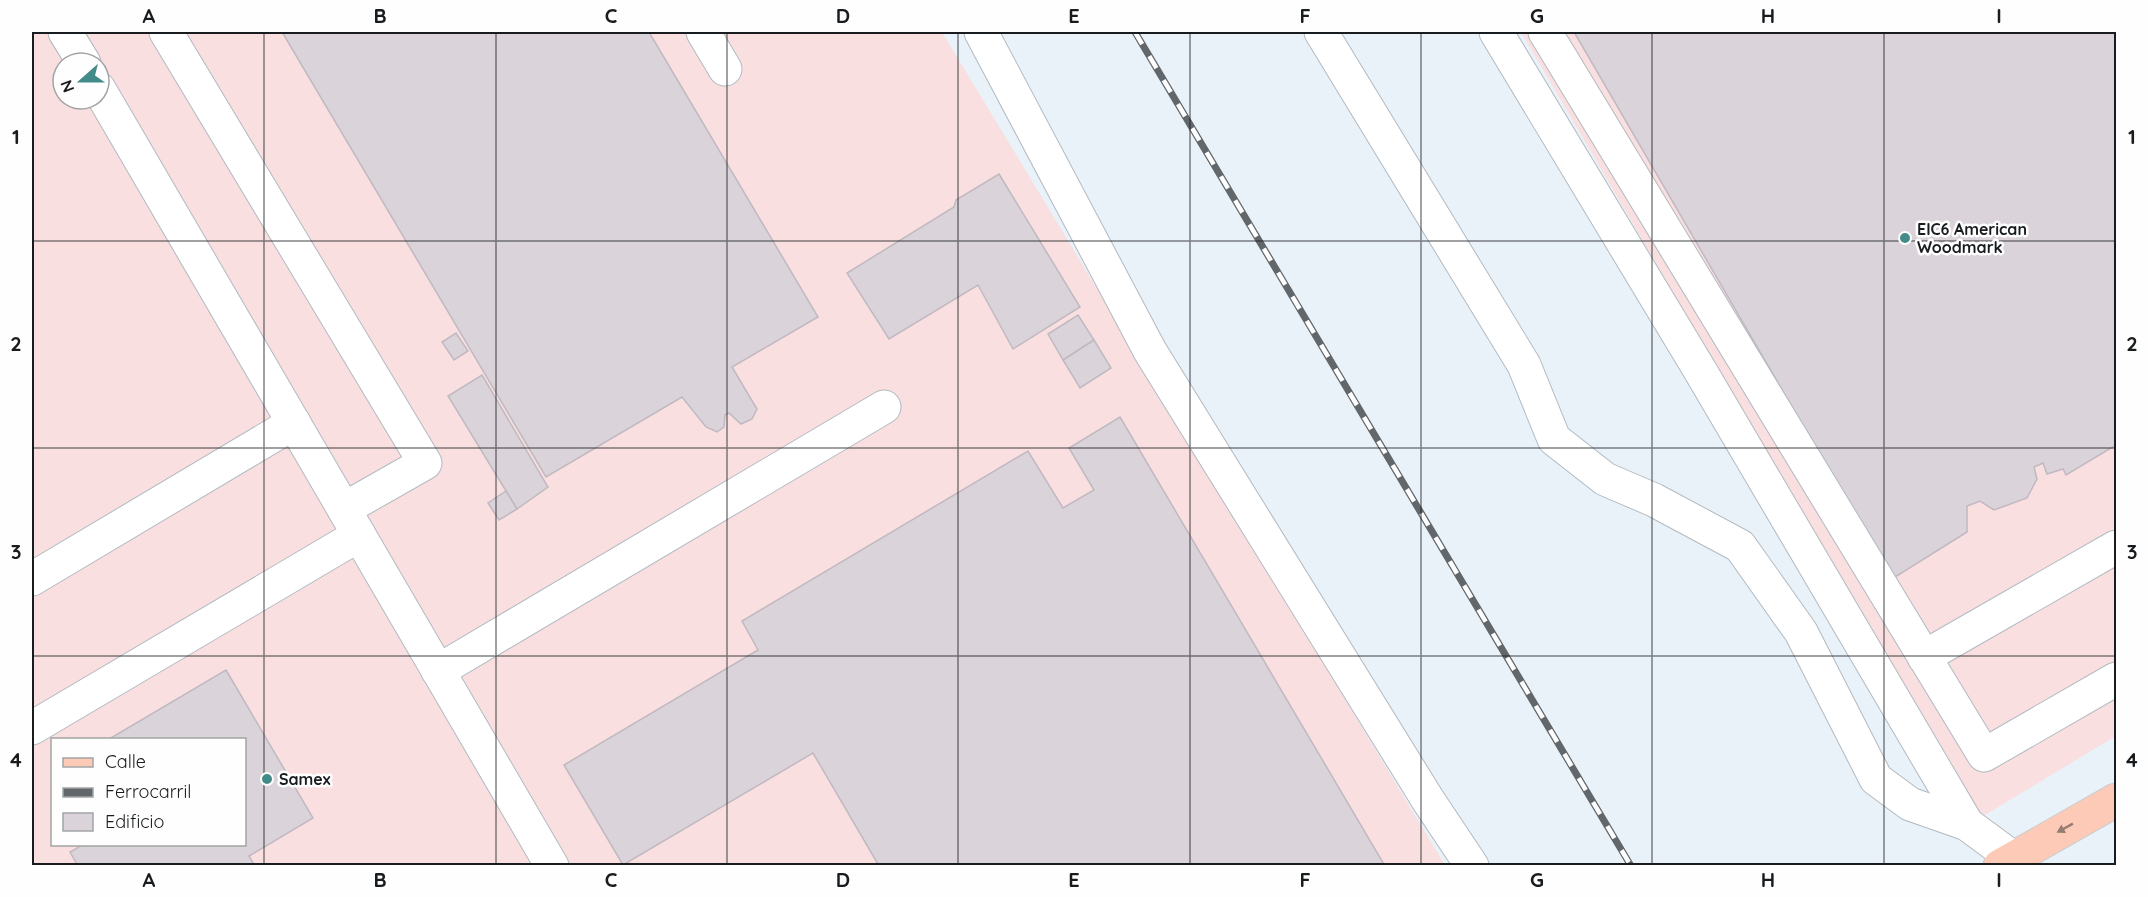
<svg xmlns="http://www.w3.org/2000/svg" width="2148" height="897" font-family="Quicksand,sans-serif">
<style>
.industrial{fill:#fadfe1;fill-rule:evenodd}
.building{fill:#dad3da;stroke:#c0b9c0;stroke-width:1.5}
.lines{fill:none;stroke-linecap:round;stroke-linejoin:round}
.minor-casing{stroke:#b2bac0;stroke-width:35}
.major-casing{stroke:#cccdce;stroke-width:35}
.minor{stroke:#fff;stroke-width:33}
.major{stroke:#fdcab8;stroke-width:33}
.rail-casing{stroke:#62676b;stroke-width:7}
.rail{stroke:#fefefe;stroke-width:4.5;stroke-dasharray:14;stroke-linecap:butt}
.oneway{fill:#967c73}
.grid{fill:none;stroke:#191c1e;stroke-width:1.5;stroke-opacity:0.55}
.poi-dot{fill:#438b89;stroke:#fefefe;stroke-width:2}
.labels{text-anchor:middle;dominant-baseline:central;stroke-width:5;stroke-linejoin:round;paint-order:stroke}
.poi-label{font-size:16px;font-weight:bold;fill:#191c1e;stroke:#fefefe;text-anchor:start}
.neatline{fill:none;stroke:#191c1e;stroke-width:2}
.grid-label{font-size:20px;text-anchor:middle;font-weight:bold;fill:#191c1e}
</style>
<rect width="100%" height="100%" fill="#e9f2f8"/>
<g class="industrial">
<path d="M 32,32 L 942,32 L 1445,865 L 32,865 ZM 63,63 L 99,63 L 99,99 L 63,99 ZM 52,740 L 244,740 L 244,844 L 52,844 Z"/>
<path d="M 1521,32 L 2116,32 L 2116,736 L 1980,818 Z"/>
</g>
<g class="building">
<path d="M 282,32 L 649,32 L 818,317 L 732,367 L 757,409 L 752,419 L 741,424 L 729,413 L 725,415 L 724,427 L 717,432 L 706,427 L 682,397 L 546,477 Z"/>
<path d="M 1574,32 L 2116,32 L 2116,445 L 2066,475 L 2063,469 L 2047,474 L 2043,463 L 2034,467 L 2037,479 L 2027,498 L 1994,510 L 1980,501 L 1967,506 L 1967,532 L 1892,579 Z"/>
<path d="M 999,174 L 1080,307 L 1013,349 L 978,285 L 889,339 L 847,273 L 954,207 L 956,200 Z"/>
<path d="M 1078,315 L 1094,340 L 1063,360 L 1048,334 Z"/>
<path d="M 456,333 L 468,351 L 454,360 L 442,342 Z"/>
<path d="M 1094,340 L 1111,368 L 1080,388 L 1063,360 Z"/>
<path d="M 482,375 L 548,487 L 517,509 L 448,396 Z"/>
<path d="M 1120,417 L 1385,866 L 879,866 L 813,753 L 623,865 L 564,765 L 758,650 L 742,621 L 1028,451 L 1063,508 L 1094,490 L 1069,448 Z"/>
<path d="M 506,491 L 517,509 L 499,520 L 488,503 Z"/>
<path d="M 226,670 L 313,818 L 249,856 L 255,866 L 78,866 L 70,852 L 84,844 L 244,844 L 244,740 L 109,739 Z"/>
</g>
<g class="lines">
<defs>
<g id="minor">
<path d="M 65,32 L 84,63"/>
<path d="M 166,32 L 425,463 L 344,509"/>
<path d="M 703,32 L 725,69"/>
<path d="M 981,32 L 1150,351 L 1428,800 L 1472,866"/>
<path d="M 1321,32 L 1524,365 L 1554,439 L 1605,479 L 1654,500 L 1740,546 L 1801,632 L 1876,779 L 1910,804 L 1967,824 L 2013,858"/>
<path d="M 1496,32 L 1701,372 L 1967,824"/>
<path d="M 1545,32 L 1984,755 L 2116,679"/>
<path d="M 99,89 L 552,866"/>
<path d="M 32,579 L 294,423"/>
<path d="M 1924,657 L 2116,547"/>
<path d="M 438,671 L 884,407"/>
<path d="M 32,728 L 359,535"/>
</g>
<path id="major" d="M 2000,866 L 2116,800"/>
</defs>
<use href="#minor" class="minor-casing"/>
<use href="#major" class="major-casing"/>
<use href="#minor" class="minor"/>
<use href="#major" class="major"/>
<defs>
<path id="rail" d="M 1135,32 L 1631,866"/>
</defs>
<use href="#rail" class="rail-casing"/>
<use href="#rail" class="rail"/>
</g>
<defs><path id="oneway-solid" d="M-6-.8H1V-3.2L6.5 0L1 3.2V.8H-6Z" transform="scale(1.5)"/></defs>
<use class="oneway" href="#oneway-solid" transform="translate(2065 828) rotate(151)"/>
<path class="grid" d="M 264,32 L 264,866M 496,32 L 496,866M 727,32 L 727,866M 958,32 L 958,866M 1190,32 L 1190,866M 1421,32 L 1421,866M 1652,32 L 1652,866M 1884,32 L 1884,866M 32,241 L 2116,241M 32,448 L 2116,448M 32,656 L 2116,656"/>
<g class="poi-dot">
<circle cx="1905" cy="238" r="6"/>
<circle cx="267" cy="779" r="6"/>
</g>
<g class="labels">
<g class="poi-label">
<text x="1917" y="229">EIC6 American<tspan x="1917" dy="18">Woodmark</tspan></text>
<text x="279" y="779">Samex</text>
</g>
</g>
<rect width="2148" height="897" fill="none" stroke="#fefefe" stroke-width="66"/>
<rect x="51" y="738" width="195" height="108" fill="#fefefe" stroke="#a2a4a4" stroke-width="1.5"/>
<rect x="63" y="758" width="30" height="9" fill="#fdcab8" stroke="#a2a4a4" stroke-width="1.5"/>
<text x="105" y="768" font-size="18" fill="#191c1e">Calle</text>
<rect x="63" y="788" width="30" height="9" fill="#62676b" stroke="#a2a4a4" stroke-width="1.5"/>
<text x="105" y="798" font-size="18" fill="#191c1e">Ferrocarril</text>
<rect x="63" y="813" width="30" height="18" fill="#dad3da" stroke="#a2a4a4" stroke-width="1.5"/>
<text x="105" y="828" font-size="18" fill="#191c1e">Edificio</text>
<g transform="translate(81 81) rotate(249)"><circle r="28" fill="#fefefe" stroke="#a2a4a4" stroke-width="1.5"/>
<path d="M0-4.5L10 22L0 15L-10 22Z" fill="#438b89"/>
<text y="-9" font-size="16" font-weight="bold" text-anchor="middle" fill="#191c1e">N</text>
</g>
<rect x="33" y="33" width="2082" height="831" class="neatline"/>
<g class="grid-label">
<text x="149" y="23">A</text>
<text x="380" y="23">B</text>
<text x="611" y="23">C</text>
<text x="843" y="23">D</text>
<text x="1074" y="23">E</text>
<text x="1305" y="23">F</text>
<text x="1537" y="23">G</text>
<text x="1768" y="23">H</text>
<text x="1999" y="23">I</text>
<text x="16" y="144">1</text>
<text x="2132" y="144">1</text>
<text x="16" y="351">2</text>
<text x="2132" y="351">2</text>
<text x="16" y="559">3</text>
<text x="2132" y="559">3</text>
<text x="16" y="767">4</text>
<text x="2132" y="767">4</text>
<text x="149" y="887">A</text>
<text x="380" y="887">B</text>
<text x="611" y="887">C</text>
<text x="843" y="887">D</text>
<text x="1074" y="887">E</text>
<text x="1305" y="887">F</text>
<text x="1537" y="887">G</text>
<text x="1768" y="887">H</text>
<text x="1999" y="887">I</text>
</g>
</svg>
